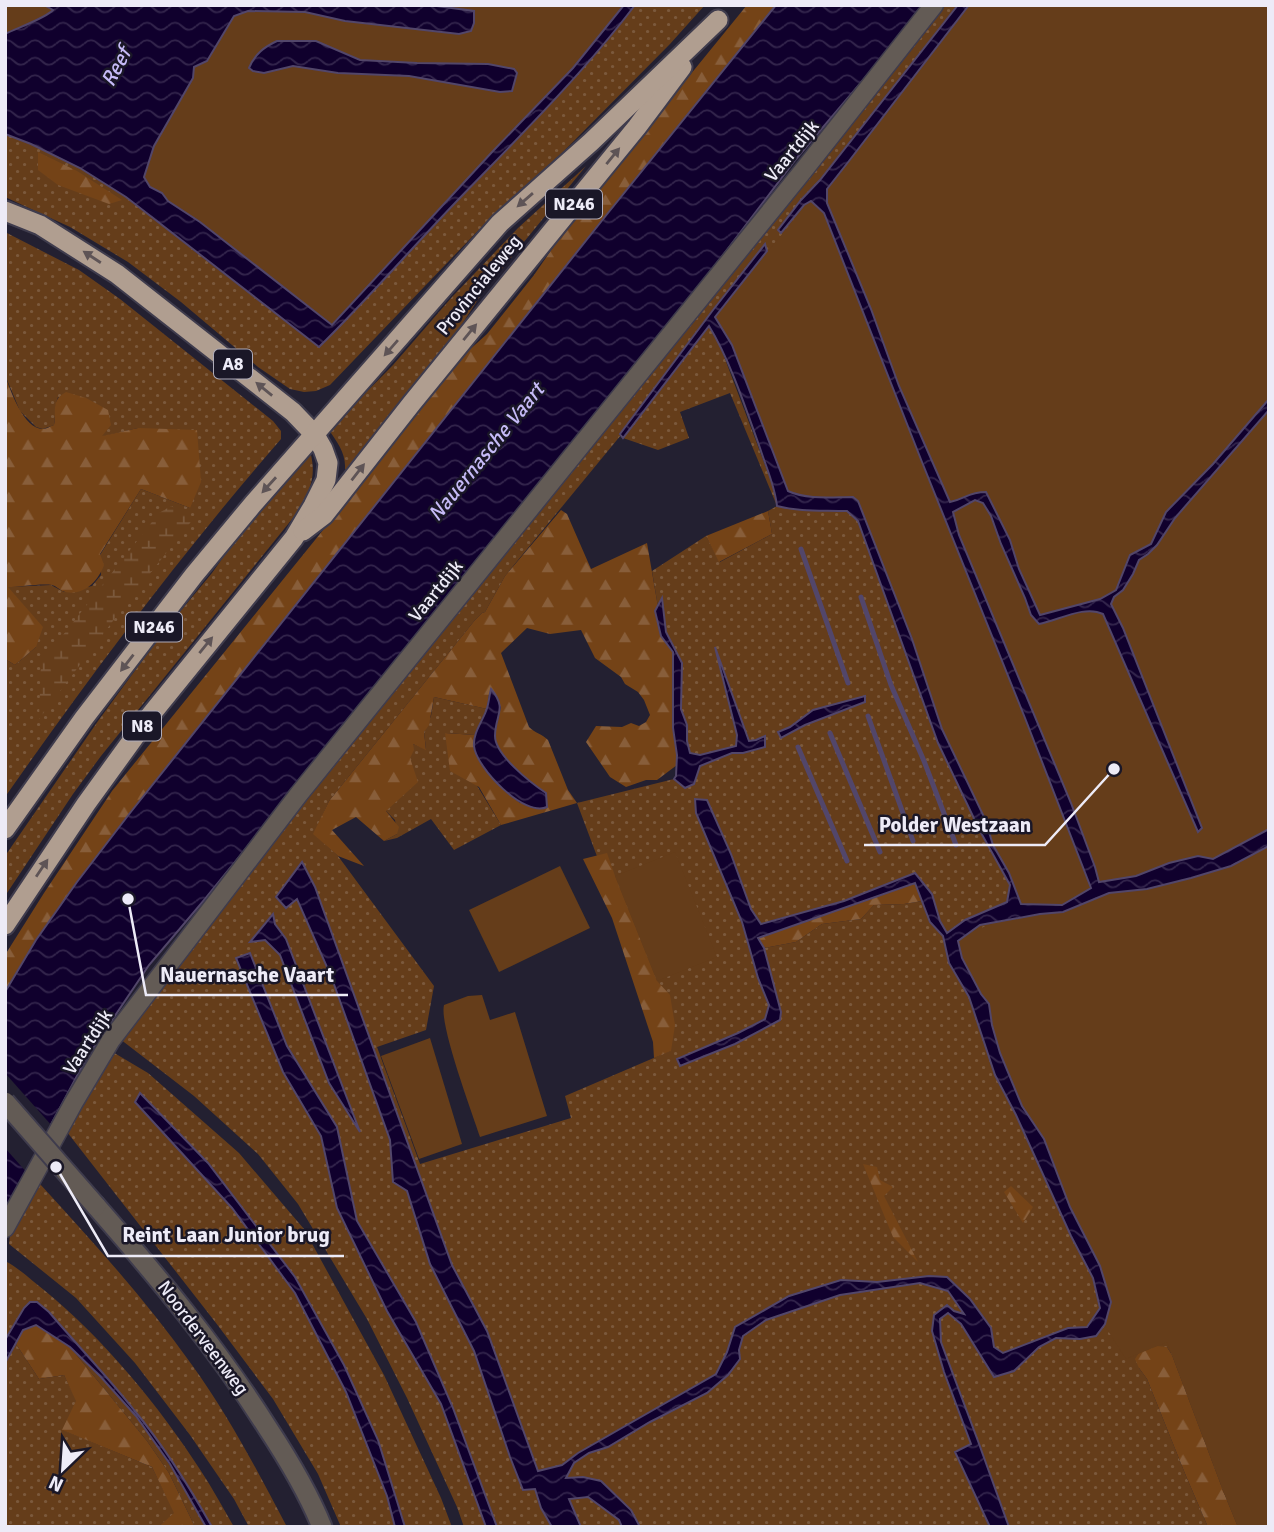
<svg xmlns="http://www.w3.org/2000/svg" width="1274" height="1532" font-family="Signika,sans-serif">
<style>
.grass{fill:url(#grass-dots)}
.forest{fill:url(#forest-firs)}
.wetland{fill:url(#wetland-marsh)}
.park{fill:#653d1a}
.water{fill:url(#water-waves);stroke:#52466a;stroke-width:2}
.pier{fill:#232031}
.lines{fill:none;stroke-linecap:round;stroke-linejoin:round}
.stream{stroke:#52466a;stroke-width:5}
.minor-casing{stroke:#3f3c4d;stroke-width:21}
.tertiary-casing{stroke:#3f3c4d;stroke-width:23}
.trunk-casing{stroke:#3f3c4d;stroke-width:23}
.minor{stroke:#635b55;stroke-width:18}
.tertiary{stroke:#635b55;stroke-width:19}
.trunk{stroke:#b09e90;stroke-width:19}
.tertiary-bridge-casing{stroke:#3f3c4d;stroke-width:23;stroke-linecap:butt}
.tertiary-bridge{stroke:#635b55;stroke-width:19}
.oneway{fill:#5e5456}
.labels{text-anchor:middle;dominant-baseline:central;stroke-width:5;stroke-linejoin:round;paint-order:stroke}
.shield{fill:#1a1727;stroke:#aeabb9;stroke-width:2}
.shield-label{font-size:18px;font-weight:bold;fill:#edebf7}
.street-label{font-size:19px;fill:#edebf7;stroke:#1a1727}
.water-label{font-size:21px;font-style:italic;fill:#c6bbf7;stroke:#1a1727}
.leader{fill:none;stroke:#edebf7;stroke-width:2.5}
.callout-dot{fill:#edebf7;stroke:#1a1727;stroke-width:2.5}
.callout-label{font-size:21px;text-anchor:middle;font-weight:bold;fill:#edebf7;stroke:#1a1727;stroke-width:5;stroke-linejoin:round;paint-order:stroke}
</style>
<defs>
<pattern id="grass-dots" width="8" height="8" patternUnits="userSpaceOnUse" patternTransform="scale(1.75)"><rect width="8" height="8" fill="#653d1a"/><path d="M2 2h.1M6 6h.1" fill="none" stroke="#7b593c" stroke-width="1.8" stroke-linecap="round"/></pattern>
<pattern id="forest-firs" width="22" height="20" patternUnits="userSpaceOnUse" patternTransform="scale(1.75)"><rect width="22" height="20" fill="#744317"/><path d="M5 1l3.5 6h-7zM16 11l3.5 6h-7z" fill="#885e3a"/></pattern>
<pattern id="wetland-marsh" width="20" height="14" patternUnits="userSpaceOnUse" patternTransform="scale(1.75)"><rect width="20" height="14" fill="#653d1a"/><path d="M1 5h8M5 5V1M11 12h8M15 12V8" fill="none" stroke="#7b593c"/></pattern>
<pattern id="water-waves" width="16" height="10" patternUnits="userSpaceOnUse" patternTransform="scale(1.75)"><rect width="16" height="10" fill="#10002d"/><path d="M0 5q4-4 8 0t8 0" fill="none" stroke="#33254c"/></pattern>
</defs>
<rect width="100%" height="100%" fill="#232031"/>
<g class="grass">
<path d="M 635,5 L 705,5 L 670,44 L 564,151 L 496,212 L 330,385 L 316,391 L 304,392 L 290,389 L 258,367 L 181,302 L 128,262 L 70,227 L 5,197 L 5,134 L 31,144 L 80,168 L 126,197 L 225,275 L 337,329 C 381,284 422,237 466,192 C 524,132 585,72 635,5 Z"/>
<path d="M 944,5 L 958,5 L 820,180 L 801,200 L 778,230 L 782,232 L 804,205 L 811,201 L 865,517 L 715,317 L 767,251 L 765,244 L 621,434 L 621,435 L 505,576 L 485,612 L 482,613 L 475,620 L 329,801 L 314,834 L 338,856 L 434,986 L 426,1030 L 377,1047 L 420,1164 L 571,1118 L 565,1096 L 670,1051 L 577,803 L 674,779 L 685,788 L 694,784 L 700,766 L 732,753 L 743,753 L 756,740 L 749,741 L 719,657 L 738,736 L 736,746 L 700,755 L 690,753 L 687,741 L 687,725 L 681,709 L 682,663 L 666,632 L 661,600 L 658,607 L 652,571 L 706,536 L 720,562 L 772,534 L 768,511 L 777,506 L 730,393 L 680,412 L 689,438 L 658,450 L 623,438 L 709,325 L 719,343 L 776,494 L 777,506 C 800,512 823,510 847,510 L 858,521 L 938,743 L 980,831 L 1010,885 L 1008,902 L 965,920 L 947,933 L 940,921 L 932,894 L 915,874 L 844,901 L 761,924 L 751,909 L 731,854 L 696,813 L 742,922 L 758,978 L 769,1005 L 765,1018 L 680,1066 L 735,1044 L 781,1012 L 764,948 L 796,942 L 822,924 L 861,919 L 874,905 L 904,904 L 922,901 L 930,922 L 943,936 L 949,963 L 969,997 L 995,1075 L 1016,1115 L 1071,1236 L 1093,1278 L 1100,1308 L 1087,1327 L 1068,1328 L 1003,1353 L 994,1347 L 991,1328 L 929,1276 L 877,1282 L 841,1280 L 789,1296 L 735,1327 L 727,1352 L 716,1374 L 578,1453 L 562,1465 L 538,1471 L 487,1331 L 452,1265 L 315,887 L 302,862 L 297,898 L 331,976 L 390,1140 L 394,1182 L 407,1191 L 430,1264 L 474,1351 L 510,1457 L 523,1489 L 535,1489 L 541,1508 L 552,1527 L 497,1527 L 453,1408 L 416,1323 L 357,1221 L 337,1127 L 287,1046 L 250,953 L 237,959 L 283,1072 L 321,1136 L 337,1208 L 387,1311 L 441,1404 L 486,1527 L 464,1527 L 457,1507 L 407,1398 L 367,1319 L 298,1204 L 258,1154 L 194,1096 L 120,1039 L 318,784 L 359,735 L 436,635 L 809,175 Z"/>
<path d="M 586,166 L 483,292 L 434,367 L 348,470 L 345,469 C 346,453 337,442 329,430 L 393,365 L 452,297 L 518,228 Z"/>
<path d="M 5,232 L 79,270 L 120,299 L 273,421 L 281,431 L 281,439 C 182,553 92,673 5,797 L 5,659 L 15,665 L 36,647 L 7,587 L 51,585 L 64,592 L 92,586 L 101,575 L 100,555 L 141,489 L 190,508 L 138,428 L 100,437 L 58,397 C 54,407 56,415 54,425 L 43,429 L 36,427 L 20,411 L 5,375 Z"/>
<path d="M 311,455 C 316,477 310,488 301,508 L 101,756 L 73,794 L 5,896 L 5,856 L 98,721 L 164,631 L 212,573 L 243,529 L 305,458 Z"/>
<path d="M 434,697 L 487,709 L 475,735 L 445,733 L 501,825 L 454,850 L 431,819 L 397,838 L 384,841 L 397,834 L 395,820 L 386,811 L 409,758 L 413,744 L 426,749 L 424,732 L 431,716 Z"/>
<path d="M 1040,914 L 1269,1527 L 1238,1527 L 1224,1493 L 1172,1355 L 1167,1347 L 1139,1368 L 1147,1379 L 1186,1476 L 1208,1527 L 1009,1527 L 978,1441 L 941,1342 L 940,1319 L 948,1313 L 961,1324 L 981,1357 L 1014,1371 L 1039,1347 L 1056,1338 L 1080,1339 L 1111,1302 L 1013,1082 L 958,941 L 980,925 Z"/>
<path d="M 111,1051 L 148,1073 L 239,1153 L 304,1229 L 384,1375 L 441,1498 L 452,1527 L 341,1527 L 318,1474 L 273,1399 L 216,1323 L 67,1132 Z"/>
<path d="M 40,1184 C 93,1242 146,1300 192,1365 C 229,1416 258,1472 287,1527 L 249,1527 L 234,1499 L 190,1435 L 135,1363 L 76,1298 L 9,1244 L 10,1235 Z"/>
<path d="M 5,1261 C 19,1268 31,1280 44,1290 C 103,1338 160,1407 201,1471 C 213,1489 223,1508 234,1527 L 212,1527 C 188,1486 164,1446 134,1410 C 107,1376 77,1345 49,1312 L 37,1302 L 30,1302 L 24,1308 L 5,1340 Z"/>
<path d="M 920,1283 L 948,1291 L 965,1315 L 953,1311 L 934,1315 L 944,1372 L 971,1444 L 955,1452 L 990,1527 L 640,1527 L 631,1510 L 565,1479 L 574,1463 L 589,1453 L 609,1447 L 650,1422 L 707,1393 L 739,1350 L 742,1336 L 766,1320 L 840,1295 Z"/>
<path d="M 16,1344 L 39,1379 L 64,1375 L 77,1401 L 63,1430 L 152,1467 L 175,1513 L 158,1527 L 5,1527 L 5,1363 Z"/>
<path d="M 70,1347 C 93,1369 117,1392 137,1418 C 163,1452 185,1489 206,1527 L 195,1527 L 169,1473 L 147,1441 Z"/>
<path d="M 588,1497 L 619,1520 L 622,1527 L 581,1527 L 569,1499 Z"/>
</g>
<g class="forest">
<path d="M 747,5 L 776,5 L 608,213 L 130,813 L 77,882 L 36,940 L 5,992 L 5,955 L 44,893 L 112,791 L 467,352 L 487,334 L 534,275 L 572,220 Z"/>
<path d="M 38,152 L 77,171 L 122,200 L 109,204 L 58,185 L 38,170 Z"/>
<path d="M 5,375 C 10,389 23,429 43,429 C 47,429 50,426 54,425 C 57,410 50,401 66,392 L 86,398 L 108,410 L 111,425 L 102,436 L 138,428 L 197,430 L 201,482 L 190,508 L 141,489 L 100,554 L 104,565 C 98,582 82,598 62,591 C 59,589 56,586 52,585 C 43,583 18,587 8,587 L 43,627 L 36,647 L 15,665 L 5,659 Z"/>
<path d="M 561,510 L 567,514 L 591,569 L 647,543 L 658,607 L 655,612 L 661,636 L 673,652 L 673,728 L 677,755 L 677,765 L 657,780 L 646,780 L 626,787 L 610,777 L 586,742 L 596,726 L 622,727 L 631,723 L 639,726 L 646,722 L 650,715 L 644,700 L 638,692 L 625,684 L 621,677 L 595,658 L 581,630 L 550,634 L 527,628 L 501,653 L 529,727 C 535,733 542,734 548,740 L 568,790 L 577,803 L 501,825 L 479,787 L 450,771 L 445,733 L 475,735 C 470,760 501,788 520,803 L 546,793 C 530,782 494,755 495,735 C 496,726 499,716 501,707 L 489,694 L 487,709 L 434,697 L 429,725 L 424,732 L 426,750 L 413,744 L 414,750 L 410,758 L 418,782 L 386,811 L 399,827 L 397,834 L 384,841 L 356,817 L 332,830 L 364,866 L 338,856 L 313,834 L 329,801 L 475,620 L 482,613 L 485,612 L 505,576 Z"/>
<path d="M 768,511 L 772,534 L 719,562 L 706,536 Z"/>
<path d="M 607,853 L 615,876 L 657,981 L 670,995 L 675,1025 L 671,1051 L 654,1058 L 653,1042 L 612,918 L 583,859 Z"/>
<path d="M 915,883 L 922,901 L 904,904 L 874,905 L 861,919 L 822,924 L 796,942 L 764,948 L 758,938 Z"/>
<path d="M 863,1164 L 877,1167 L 880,1180 L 893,1187 L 884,1196 L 918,1262 L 893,1237 Z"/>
<path d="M 1011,1186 L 1033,1207 L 1023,1223 L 1004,1192 Z"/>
<path d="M 36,1325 L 70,1347 L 147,1441 L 169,1473 L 195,1527 L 158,1527 L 174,1513 L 152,1467 L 62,1430 L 76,1401 L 64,1375 L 39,1379 L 16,1344 L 23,1330 Z"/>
<path d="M 1157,1346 L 1167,1347 L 1172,1355 L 1224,1493 L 1238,1527 L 1208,1527 L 1186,1476 L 1147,1379 L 1139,1368 L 1135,1359 L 1139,1353 Z"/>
</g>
<path class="wetland" d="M 171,506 L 194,518 L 125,605 L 39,719 L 41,663 L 159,513 Z"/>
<g class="park">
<path d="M 5,5 L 630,5 L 432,227 L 338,329 L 320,347 L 127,198 L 81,169 L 32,145 L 5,133 Z"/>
<path d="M 964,5 L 1269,5 L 1269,1527 L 1238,1527 L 1224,1493 L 1167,1342 L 1126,1359 L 1103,1323 L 1107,1307 L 1017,1107 L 1013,1082 L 995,1050 L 957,955 L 957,937 L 1005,919 L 1019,916 L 1009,873 L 993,845 L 942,729 L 860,508 L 790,505 L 715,317 L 817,191 Z"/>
<path d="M 675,852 L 717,957 L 657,981 L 615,876 Z"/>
<path d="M 560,866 L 590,928 L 499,972 L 469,910 Z"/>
<path d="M 482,995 L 490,1020 L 515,1012 L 547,1116 L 480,1137 C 472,1112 439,1025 444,1005 L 468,996 Z"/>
<path d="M 430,1038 L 462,1144 L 419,1159 L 381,1056 Z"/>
</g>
<g class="water">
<path d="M 44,5 L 429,5 L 474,11 L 474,23 L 471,31 L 459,34 L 345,21 L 305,12 L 248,11 L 234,16 L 207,61 L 194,67 L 193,78 L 154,146 L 144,177 L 150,187 L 162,193 L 168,201 L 200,222 L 332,325 L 493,151 L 573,68 L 624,5 L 635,5 C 582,75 516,140 455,203 C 409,251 366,301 319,347 L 126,197 L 80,168 L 31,144 L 5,134 L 5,34 C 17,28 46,18 53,10 Z"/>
<path d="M 776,5 L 927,5 L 796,159 L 673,321 L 205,899 L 149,965 L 86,1059 L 5,1211 L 5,992 L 36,940 L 77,882 L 130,813 L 608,213 Z"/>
<path d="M 958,5 L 969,5 L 849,161 L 827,189 L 827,203 L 871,309 L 899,386 L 950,502 C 965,499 968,492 986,492 L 1010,540 L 1019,569 L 1040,615 L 1100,599 L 1116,590 L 1130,555 L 1151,544 L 1166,512 L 1213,464 L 1269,399 L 1269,410 L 1175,518 L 1157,545 L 1148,554 L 1139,560 L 1133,574 L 1123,590 L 1114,597 L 1111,604 L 1123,628 L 1202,828 L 1198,832 L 1103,614 C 1085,605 1059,620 1039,624 L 1031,615 L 1025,598 L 1001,544 L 991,516 L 983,503 L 975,500 L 953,512 L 959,535 L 1071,803 L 1095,867 L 1099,882 L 1136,876 L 1169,863 L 1198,856 L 1213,859 L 1269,829 L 1269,846 L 1231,866 L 1191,878 L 1147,889 L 1109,893 L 1063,912 L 1040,914 L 980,925 L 958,941 L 962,958 L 981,994 L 989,1004 L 992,1025 L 1000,1053 L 1022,1106 L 1044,1139 L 1070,1207 L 1100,1266 L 1111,1302 L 1105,1324 L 1096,1336 L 1080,1339 L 1056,1338 L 1039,1347 L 1014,1371 L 994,1377 L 961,1324 L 948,1313 L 940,1319 L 941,1342 L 978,1441 L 1009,1527 L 990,1527 L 955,1452 L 971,1444 L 944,1372 L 932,1331 L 934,1315 L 947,1305 L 954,1311 L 964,1314 L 948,1291 L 920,1283 L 840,1295 L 766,1320 L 743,1336 L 739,1350 L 740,1359 L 728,1375 L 707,1393 L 650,1422 L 608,1447 L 589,1453 L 574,1463 L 566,1478 L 583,1477 L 601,1481 L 631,1510 L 640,1527 L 622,1527 L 619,1520 L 588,1497 L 569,1499 L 581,1527 L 552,1527 L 541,1508 L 535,1489 L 523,1490 L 510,1457 L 474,1351 L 430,1264 L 407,1191 L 393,1182 L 390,1140 L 331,976 L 297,899 L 286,908 L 276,897 L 302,862 L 315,887 L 452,1265 L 487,1331 L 538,1471 L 562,1465 L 578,1453 L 716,1374 L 727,1352 L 735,1327 L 789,1296 L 841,1280 L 877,1282 L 929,1276 L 947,1277 L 970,1299 L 991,1328 L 994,1347 L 1003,1353 L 1068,1328 L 1087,1327 L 1100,1308 L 1093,1278 L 1071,1236 L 1016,1115 L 995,1075 L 969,997 L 949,963 L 943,936 L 930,922 L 915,883 L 758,938 L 764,948 L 781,1012 L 780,1020 L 735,1044 L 680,1066 L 677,1059 L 738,1033 L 765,1019 L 769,1005 L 758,978 L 742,922 L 696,813 L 695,799 L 707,800 L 731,854 L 751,909 L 761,924 L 844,901 L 915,873 L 932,894 L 940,921 L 947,933 L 965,920 L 1007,902 L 1010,885 L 980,831 L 938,743 L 858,521 L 847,511 C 823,510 800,512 777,506 C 775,486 766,467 760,448 C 746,409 730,360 709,326 L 623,438 L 620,434 L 713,310 L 765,244 L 767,251 L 715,317 L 732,345 L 788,491 C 807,500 832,497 853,497 L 858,501 L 912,639 L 942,729 L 985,819 L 993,845 L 1009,873 L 1021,904 L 1062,905 L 1091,888 L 1025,718 L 922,462 L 824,213 L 811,201 L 804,205 L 781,233 L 778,230 L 801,200 L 820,180 Z"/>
<path d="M 277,41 L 316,41 L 360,60 L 417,63 L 488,64 L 514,69 L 517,73 L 512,91 L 500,92 L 409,76 L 338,73 L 293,66 L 264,73 L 253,71 L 249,68 C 255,54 264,47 277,41 Z"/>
<path d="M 662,598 L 666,632 L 682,663 L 681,709 L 687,725 L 687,741 L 690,753 L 700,755 L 736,746 L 737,735 L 715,647 L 749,741 L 756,740 L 765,736 L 765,747 L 743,753 L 732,753 L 700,766 L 694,784 L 685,788 L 674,779 L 676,776 L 677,755 L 673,728 L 673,652 L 661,636 L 655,611 Z"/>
<path d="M 491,689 C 508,709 495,715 495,736 C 495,755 531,783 546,793 L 547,807 C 525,818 476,768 474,746 C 473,733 482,722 486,711 C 489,704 489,696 491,689 Z"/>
<path d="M 865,696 L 865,702 L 805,725 L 781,738 L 778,732 L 790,727 L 813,710 Z"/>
<path d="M 273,914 L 275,924 L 286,939 L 360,1132 L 329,1083 L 280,955 L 265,940 L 250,942 Z"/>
<path d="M 250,953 L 287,1046 L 337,1127 L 357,1221 L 416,1322 L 453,1408 L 497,1527 L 486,1527 L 441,1404 L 387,1311 L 337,1208 L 321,1136 L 283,1072 L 236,958 Z"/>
<path d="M 140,1093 L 208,1163 L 295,1277 L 344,1365 L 378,1440 L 405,1527 L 395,1527 L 387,1496 L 346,1392 L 295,1293 L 232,1208 L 135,1102 Z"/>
<path d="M 30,1302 L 37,1302 L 49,1312 C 77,1345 107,1376 134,1410 C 164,1446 189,1486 212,1527 L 206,1527 L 170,1464 L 136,1416 L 100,1376 L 70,1347 L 36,1325 L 23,1330 L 5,1363 L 5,1340 L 24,1308 Z"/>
</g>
<path class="pier" d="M 5,1073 L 53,1127 L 28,1174 L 5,1148 Z"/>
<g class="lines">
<g class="stream">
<path d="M 801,549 L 848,683"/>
<path d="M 861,597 L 891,685 L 924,761 L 956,845"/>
<path d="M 868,716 L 913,841"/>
<path d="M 830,733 L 880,852"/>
<path d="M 798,747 L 847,861"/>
</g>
<defs>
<path id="minor" d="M 5,1228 L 74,1102 L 111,1040 L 299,794 L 803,171 L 934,5"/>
<path id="tertiary" d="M 96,1206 C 158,1277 217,1348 267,1427 C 288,1459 308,1492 322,1527"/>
<g id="trunk">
<path d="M 5,211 L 40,225 L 117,274 L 293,412 L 315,435 L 323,449 L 328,463 L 326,480 L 313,506 L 294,538 L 149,717 L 86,804 L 5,925"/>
<path d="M 303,531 L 324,515 L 412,403 L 637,127 L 682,67"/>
<path d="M 5,829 L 84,718 L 194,575 L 253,504 L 500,223 L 591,142 L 718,20"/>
</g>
</defs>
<use href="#minor" class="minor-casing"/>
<use href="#tertiary" class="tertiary-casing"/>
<use href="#trunk" class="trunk-casing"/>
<use href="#minor" class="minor"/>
<use href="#tertiary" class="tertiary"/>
<use href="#trunk" class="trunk"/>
<defs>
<path id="tertiary-bridge" d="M 5,1102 L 96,1206"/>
</defs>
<use href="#tertiary-bridge" class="tertiary-bridge-casing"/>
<use href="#tertiary-bridge" class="tertiary-bridge"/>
</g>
<defs><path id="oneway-solid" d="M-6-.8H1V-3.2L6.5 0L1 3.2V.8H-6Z" transform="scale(1.75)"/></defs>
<g class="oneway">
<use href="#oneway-solid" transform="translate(613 156) rotate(-51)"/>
<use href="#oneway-solid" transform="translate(525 200) rotate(139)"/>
<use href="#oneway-solid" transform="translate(92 257) rotate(-147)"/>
<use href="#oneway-solid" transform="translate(470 332) rotate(-51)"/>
<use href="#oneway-solid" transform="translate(391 348) rotate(131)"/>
<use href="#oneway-solid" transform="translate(264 389) rotate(-141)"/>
<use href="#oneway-solid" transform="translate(358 472) rotate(-52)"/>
<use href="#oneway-solid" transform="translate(269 485) rotate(132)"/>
<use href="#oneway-solid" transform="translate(206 645) rotate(-51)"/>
<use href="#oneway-solid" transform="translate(127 663) rotate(128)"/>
<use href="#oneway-solid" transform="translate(42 868) rotate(-56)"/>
</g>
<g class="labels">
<g class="shield">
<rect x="546" y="189.5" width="56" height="29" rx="5"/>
<rect x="214" y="349.5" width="38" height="29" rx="5"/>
<rect x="126" y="612.5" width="56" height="29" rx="5"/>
<rect x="123" y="711.5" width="38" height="29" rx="5"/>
</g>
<g class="shield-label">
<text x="574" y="204">N246</text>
<text x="233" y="364">A8</text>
<text x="154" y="627">N246</text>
<text x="142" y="726">N8</text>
</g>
<g class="street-label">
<text transform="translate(792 151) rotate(-51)">Vaartdijk</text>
<text transform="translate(479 285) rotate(-51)">Provincialeweg</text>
<text transform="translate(436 591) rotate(-51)">Vaartdijk</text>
<text transform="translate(88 1042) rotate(-57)">Vaartdijk</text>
<text transform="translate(203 1338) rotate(53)">Noorderveenweg</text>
</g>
<g class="water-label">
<text transform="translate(116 67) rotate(-62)">Reef</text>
<text transform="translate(486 452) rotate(-51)">Nauernasche Vaart</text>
</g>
</g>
<path class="leader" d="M1114 769L1045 845H864M128 899L146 995H348M56 1167L108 1256H344"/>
<g class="callout-dot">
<circle cx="1114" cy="769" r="7"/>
<circle cx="128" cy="899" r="7"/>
<circle cx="56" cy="1167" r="7"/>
</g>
<g class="callout-label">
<text x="955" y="832">Polder Westzaan</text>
<text x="247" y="982">Nauernasche Vaart</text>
<text x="226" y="1242">Reint Laan Junior brug</text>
</g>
<rect width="1274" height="1532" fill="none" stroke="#edebf7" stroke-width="14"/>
<g transform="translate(63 1469) rotate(205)" stroke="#1a1727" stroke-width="5" paint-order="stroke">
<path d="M0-5L12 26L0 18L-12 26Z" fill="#edebf7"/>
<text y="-10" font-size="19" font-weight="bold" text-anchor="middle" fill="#edebf7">N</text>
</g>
</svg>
